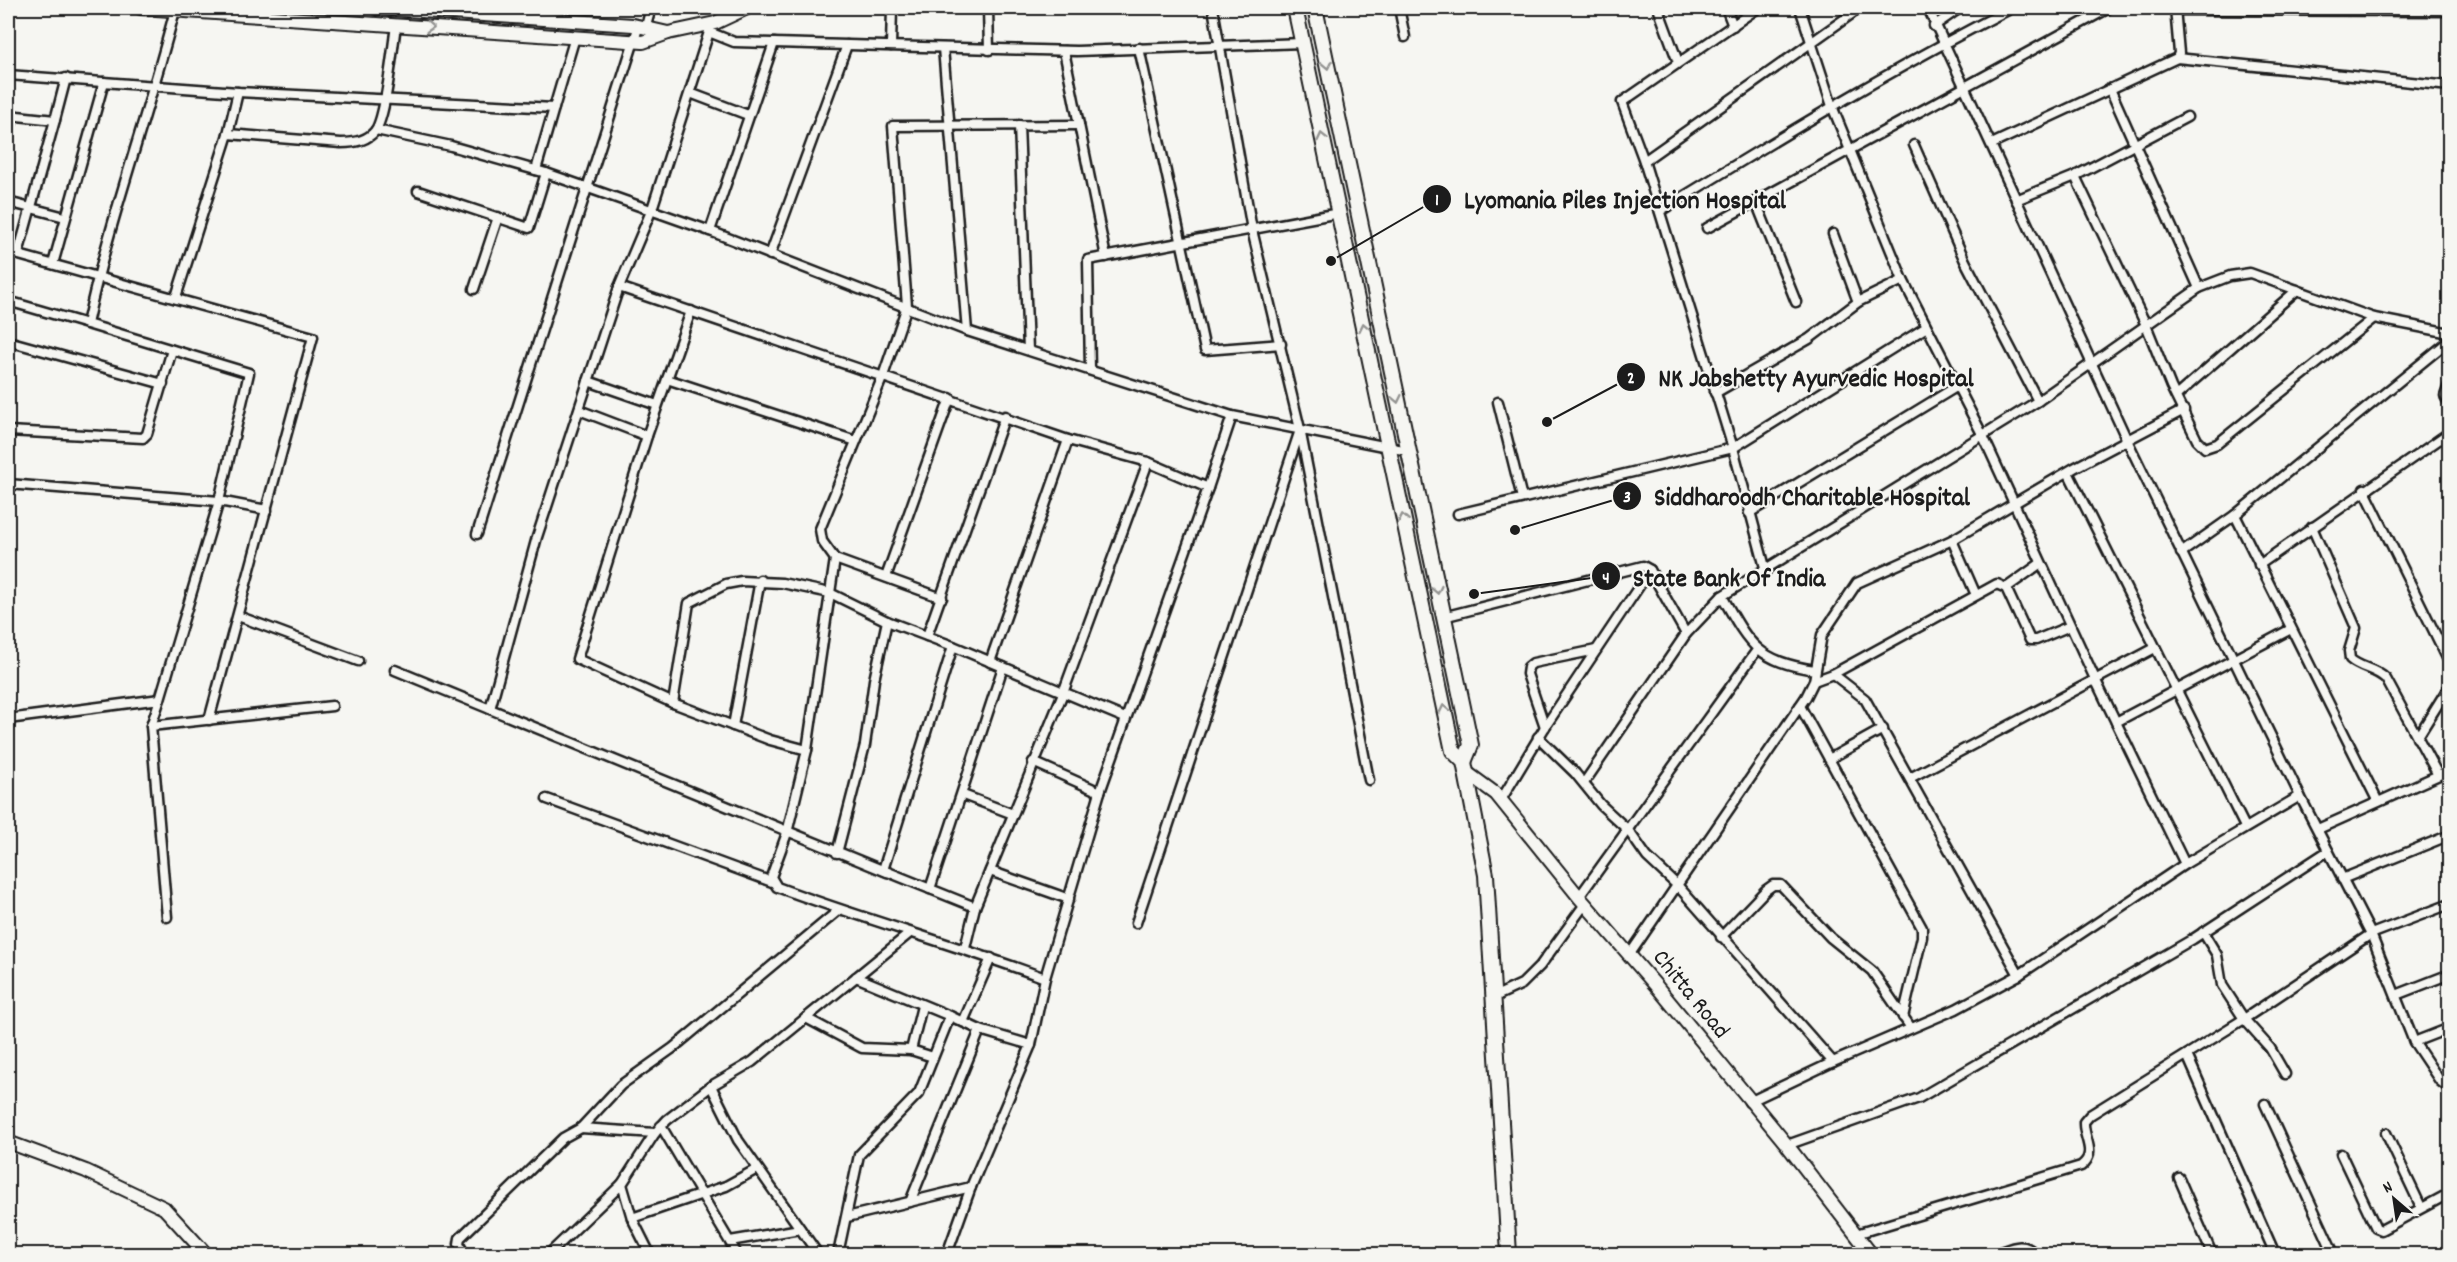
<svg xmlns="http://www.w3.org/2000/svg" width="2457" height="1262" font-family="Dekko,sans-serif">
<style>
.lines{fill:none;stroke-linecap:round;stroke-linejoin:round}
.street-casing{stroke:#1c1c1c;stroke-width:13}
.secondary-casing{stroke:#1c1c1c;stroke-width:16}
.primary-casing{stroke:#1c1c1c;stroke-width:18}
.street{stroke:#f6f6f2;stroke-width:8}
.secondary{stroke:#f6f6f2;stroke-width:12}
.primary{stroke:#f6f6f2;stroke-width:14}
.oneway{stroke:#949492}
.labels{text-anchor:middle;dominant-baseline:central;stroke-width:4.5;stroke-linejoin:round;paint-order:stroke}
.street-label{font-size:24px;fill:#1c1c1c;stroke:#f6f6f2}
.leader{fill:none;stroke:#1c1c1c;stroke-width:2}
.callout-dot{fill:#1c1c1c;stroke:#f6f6f2;stroke-width:2}
.mark-label{font-size:18px;text-anchor:middle;font-weight:bold;fill:#fff}
.callout-label{font-size:26px;text-anchor:middle;font-weight:bold;fill:#1c1c1c;stroke:#f6f6f2;stroke-width:4.5;stroke-linejoin:round;paint-order:stroke}
</style>
<rect width="100%" height="100%" fill="#f6f6f2"/>
<filter id="ink" filterUnits="userSpaceOnUse"><feTurbulence type="fractalNoise" baseFrequency=".0167" numOctaves="2"/><feDisplacementMap in="SourceGraphic" scale="12" xChannelSelector="R" yChannelSelector="G"/><feConvolveMatrix kernelMatrix="1 2 1 2 8 2 1 2 1" color-interpolation-filters="sRGB"/></filter>
<g filter="url(#ink)">
<g class="lines">
<defs>
<g id="street">
<path d="M 988,8 L 989,50"/>
<path d="M 1213,8 L 1252,230 L 1300,429 L 1369,780"/>
<path d="M 1399,8 L 1405,37"/>
<path d="M 1658,8 L 1678,62"/>
<path d="M 1726,8 L 1733,26"/>
<path d="M 1758,8 L 1622,102 L 1644,161 L 1733,448 L 1766,571"/>
<path d="M 1800,8 L 1832,106 L 1903,280 L 1983,436 L 2096,681 L 2185,864"/>
<path d="M 1928,8 L 2127,440 L 2300,796 L 2371,934 L 2414,1042 L 2440,1081 L 2450,1089"/>
<path d="M 2175,10 L 2450,11"/>
<path d="M 646,26 L 651,8"/>
<path d="M 1934,26 L 1960,8"/>
<path d="M 709,27 L 709,32 L 734,42 L 1077,51 L 1302,43"/>
<path d="M 891,46 L 892,8"/>
<path d="M 943,48 L 967,331"/>
<path d="M 1139,48 L 1205,350 L 1281,344"/>
<path d="M 1064,51 L 1106,257"/>
<path d="M 2177,58 L 2450,86"/>
<path d="M 8,75 L 238,92 L 554,108 L 575,37"/>
<path d="M 690,93 L 748,115"/>
<path d="M 8,115 L 55,120 L 66,78"/>
<path d="M 1019,125 L 1028,350"/>
<path d="M 376,130 L 451,146 L 546,173 L 710,231 L 967,331 L 1232,416 L 1408,451"/>
<path d="M 228,134 L 341,143 C 352,143 367,141 375,131 C 386,118 393,45 396,25"/>
<path d="M 8,135 L 13,116"/>
<path d="M 1992,144 L 2177,58 L 2179,53 L 2175,8"/>
<path d="M 1914,145 L 1965,261 L 2038,401"/>
<path d="M 1644,161 L 1860,8"/>
<path d="M 536,170 L 554,108"/>
<path d="M 2075,176 L 2146,325 L 2171,387 L 2197,440 L 2205,448 L 2217,444 L 2374,318"/>
<path d="M 418,191 L 529,228 L 546,173"/>
<path d="M 2016,200 L 2075,176 L 2187,117"/>
<path d="M 8,202 L 65,217"/>
<path d="M 1756,202 L 1796,302"/>
<path d="M 1660,211 C 1776,140 1891,69 2012,8"/>
<path d="M 1707,228 L 2109,8"/>
<path d="M 710,231 L 774,43"/>
<path d="M 1833,234 L 1858,302"/>
<path d="M 8,252 L 313,337 L 209,720"/>
<path d="M 18,254 L 55,120"/>
<path d="M 770,255 L 847,45"/>
<path d="M 53,264 L 104,82"/>
<path d="M 619,287 L 1068,440 L 1148,462 L 1208,488 L 1232,416"/>
<path d="M 2199,288 L 2230,276 L 2250,273 L 2374,318 L 2450,333"/>
<path d="M 474,289 L 498,217"/>
<path d="M 176,297 L 228,134 L 238,92"/>
<path d="M 8,301 L 87,324"/>
<path d="M 691,311 L 647,436 L 577,659 L 673,703 L 770,740 L 807,750"/>
<path d="M 8,341 L 163,384"/>
<path d="M 1090,370 L 1088,260 L 1339,213"/>
<path d="M 667,379 L 856,441"/>
<path d="M 588,381 L 657,405"/>
<path d="M 2450,382 L 2445,396 L 2450,405"/>
<path d="M 1715,393 L 1809,339 L 1858,302 L 1903,280"/>
<path d="M 2176,396 L 2297,290"/>
<path d="M 1498,402 L 1522,498"/>
<path d="M 579,410 L 647,436"/>
<path d="M 8,431 L 143,438 L 147,434 L 172,350"/>
<path d="M 2068,472 L 2245,827"/>
<path d="M 8,484 L 219,501 L 267,510"/>
<path d="M 2364,489 L 2450,664"/>
<path d="M 1749,513 L 1956,387"/>
<path d="M 1458,514 L 1733,448 L 1925,328"/>
<path d="M 2235,515 L 2378,802"/>
<path d="M 2312,527 L 2356,628 L 2349,651 L 2350,659 C 2361,669 2375,668 2386,679 L 2438,775"/>
<path d="M 477,534 L 639,25"/>
<path d="M 1952,540 L 1976,595"/>
<path d="M 2181,553 L 2235,515 L 2450,340"/>
<path d="M 835,559 L 822,541 L 820,529 L 883,376 L 907,306 L 893,126 L 1079,125"/>
<path d="M 2259,565 L 2450,432"/>
<path d="M 886,577 L 950,398"/>
<path d="M 2006,588 L 2041,563"/>
<path d="M 1722,596 C 1749,644 1757,661 1815,670"/>
<path d="M 942,598 L 835,559 L 807,750 L 787,833 L 771,877 L 777,887 C 866,920 957,945 1045,978"/>
<path d="M 238,616 L 358,661"/>
<path d="M 1443,617 L 1643,566 L 1650,570 L 1686,634"/>
<path d="M 927,636 L 1005,416"/>
<path d="M 953,646 L 883,870 L 975,907"/>
<path d="M 990,662 L 1068,440"/>
<path d="M 395,670 L 887,872"/>
<path d="M 1833,674 L 1865,699 L 2019,975"/>
<path d="M 1814,681 L 1833,674 L 1997,584 L 2006,588 L 2030,640 L 2036,640 L 2070,626"/>
<path d="M 160,699 L 219,501 L 249,373 L 87,324 C 110,218 148,115 175,10"/>
<path d="M 673,703 L 689,603 L 726,584 L 742,581 L 782,583 L 830,593 L 887,621 L 953,646 L 1125,718"/>
<path d="M 1800,706 L 1922,928 L 1922,937 L 1903,1017"/>
<path d="M 490,709 L 537,537 L 619,287 L 652,209 L 709,32"/>
<path d="M 8,719 L 160,699 L 151,726 L 167,917"/>
<path d="M 2116,722 L 2291,629"/>
<path d="M 151,726 L 332,706"/>
<path d="M 733,726 L 760,580"/>
<path d="M 1545,727 L 1527,674 L 1528,667 L 1533,663 L 1596,650"/>
<path d="M 1538,737 L 1575,773 L 1601,805 L 1628,830 L 1647,857 L 1678,886 L 1833,1062"/>
<path d="M 2417,738 L 2450,685"/>
<path d="M 1829,759 L 1883,729"/>
<path d="M 1033,762 L 1100,792"/>
<path d="M 1910,778 L 2155,648"/>
<path d="M 1584,783 L 1686,634 L 1722,596 L 2038,401 L 2199,288 L 2110,89"/>
<path d="M 963,795 L 1013,814"/>
<path d="M 547,799 L 772,882"/>
<path d="M 1501,800 L 1545,727 L 1650,570"/>
<path d="M 2318,829 L 2450,770"/>
<path d="M 837,853 L 865,745 L 874,680 L 887,621"/>
<path d="M 990,871 L 1069,899"/>
<path d="M 2342,879 L 2450,835"/>
<path d="M 930,889 L 1003,667"/>
<path d="M 1579,897 L 1757,650"/>
<path d="M 1136,923 L 1300,430"/>
<path d="M 2203,932 L 2217,955 L 2222,985 L 2244,1019 L 2270,1048 L 2285,1074"/>
<path d="M 1721,937 L 1766,890 L 1773,885 L 1781,885 L 1831,938 L 1872,971 L 1911,1028"/>
<path d="M 965,948 L 975,907 L 1063,693 L 1148,462"/>
<path d="M 1630,954 L 1806,697 L 1814,681 L 1822,635 L 1857,583 L 1952,540 L 2074,468 L 2184,410"/>
<path d="M 856,977 L 950,1016"/>
<path d="M 2396,995 L 2450,974"/>
<path d="M 1494,997 L 1522,984 L 1540,966 L 1585,904"/>
<path d="M 806,1018 L 862,1048 L 911,1050 L 933,1057"/>
<path d="M 963,1022 L 991,958"/>
<path d="M 2414,1042 L 2450,1028"/>
<path d="M 911,1050 L 922,1006"/>
<path d="M 2187,1055 L 2275,1254"/>
<path d="M 711,1086 L 738,1140 L 818,1254"/>
<path d="M 1749,1102 L 1833,1062 L 1956,1009 L 2019,975 L 2185,864 L 2300,796"/>
<path d="M 2265,1104 L 2334,1254"/>
<path d="M 661,1126 L 737,1254"/>
<path d="M 581,1128 L 655,1133"/>
<path d="M 2386,1133 L 2421,1207"/>
<path d="M 1787,1145 L 1919,1098 L 2193,939 L 2328,851"/>
<path d="M 2341,1154 L 2376,1228 L 2381,1230 L 2450,1193"/>
<path d="M 2179,1178 L 2212,1254"/>
<path d="M 910,1202 L 980,1030"/>
<path d="M 847,1217 L 971,1187"/>
<path d="M 632,1218 L 726,1186 L 757,1169"/>
<path d="M 1856,1234 L 2081,1166 C 2098,1153 2083,1139 2084,1122 L 2090,1115 L 2244,1019 L 2371,934 L 2450,904"/>
<path d="M 730,1241 L 800,1229"/>
<path d="M 464,1254 L 459,1244 L 460,1238 L 563,1138 L 581,1128 L 621,1085 L 673,1048 L 839,910"/>
<path d="M 549,1254 L 622,1184"/>
<path d="M 650,1254 L 632,1218 L 622,1184 L 655,1133 L 667,1120 L 711,1086 L 752,1062 L 910,933"/>
<path d="M 838,1254 L 859,1155 L 919,1093 L 950,1016 L 980,1030 L 1031,1045"/>
<path d="M 947,1254 L 971,1187 L 1031,1045 L 1045,978 L 1100,792 L 1208,488"/>
<path d="M 1995,1254 C 2010,1249 2023,1240 2035,1254"/>
</g>
<g id="secondary">
<path d="M 141,8 L 643,42 L 668,33 L 715,23 L 747,8"/>
<path d="M 376,8 L 633,25 L 668,33"/>
<path d="M 1466,772 L 1496,794 L 1579,897 L 1658,988 L 1787,1145 L 1871,1254"/>
<path d="M 8,1142 L 86,1171 L 164,1208 L 206,1254"/>
</g>
<g id="primary">
<path d="M 1295,8 L 1453,751 L 1464,762 L 1486,875 L 1509,1254"/>
<path d="M 1315,8 L 1471,745 L 1464,762"/>
</g>
</defs>
<use href="#street" class="street-casing"/>
<use href="#secondary" class="secondary-casing"/>
<use href="#primary" class="primary-casing"/>
<use href="#street" class="street"/>
<use href="#secondary" class="secondary"/>
<use href="#primary" class="primary"/>
</g>
<defs><path id="oneway-chevron" d="M-2-3.5L2.5 0L-2 3.5" fill="none" stroke-width="1.6" stroke-linecap="round" stroke-linejoin="round" transform="scale(1.5)"/></defs>
<g class="oneway">
<use href="#oneway-chevron" transform="translate(430 27) rotate(4)"/>
<use href="#oneway-chevron" transform="translate(1327 65) rotate(78)"/>
<use href="#oneway-chevron" transform="translate(1322 137) rotate(-103)"/>
<use href="#oneway-chevron" transform="translate(1364 327) rotate(-102)"/>
<use href="#oneway-chevron" transform="translate(1397 399) rotate(78)"/>
<use href="#oneway-chevron" transform="translate(1403 518) rotate(-102)"/>
<use href="#oneway-chevron" transform="translate(1437 590) rotate(78)"/>
<use href="#oneway-chevron" transform="translate(1444 709) rotate(-102)"/>
</g>
</g>
<g class="labels">
<g class="street-label">
<text transform="translate(1690 995) rotate(51)">Chitta Road</text>
</g>
</g>
<path class="leader" d="M1331 261L1437 199M1547 422L1631 377M1515 530L1627 496M1474 594L1606 576"/>
<g class="callout-dot">
<circle cx="1331" cy="261" r="6"/>
<circle cx="1547" cy="422" r="6"/>
<circle cx="1515" cy="530" r="6"/>
<circle cx="1474" cy="594" r="6"/>
<circle cx="1437" cy="199" r="15"/>
<circle cx="1631" cy="377" r="15"/>
<circle cx="1627" cy="496" r="15"/>
<circle cx="1606" cy="576" r="15"/>
</g>
<g class="mark-label">
<text x="1437" y="205">1</text>
<text x="1631" y="383">2</text>
<text x="1627" y="502">3</text>
<text x="1606" y="583">4</text>
</g>
<g class="callout-label">
<text x="1625" y="208">Lyomania Piles Injection Hospital</text>
<text x="1816" y="386">NK Jabshetty Ayurvedic Hospital</text>
<text x="1812" y="505">Siddharoodh Charitable Hospital</text>
<text x="1729" y="586">State Bank Of India</text>
</g>
<rect width="2457" height="1262" fill="none" stroke="#f6f6f2" stroke-width="30"/>
<rect x="15" y="15" width="2427" height="1232" fill="none" stroke="#1c1c1c" stroke-width="2" filter="url(#ink)"/>
<g transform="translate(2394 1199) rotate(331)" stroke="#f6f6f2" stroke-width="4.5" paint-order="stroke">
<path d="M0-4.5L10 22L0 15L-10 22Z" fill="#1c1c1c"/>
<text y="-9" font-size="16" font-weight="bold" text-anchor="middle" fill="#1c1c1c">N</text>
</g>
</svg>
